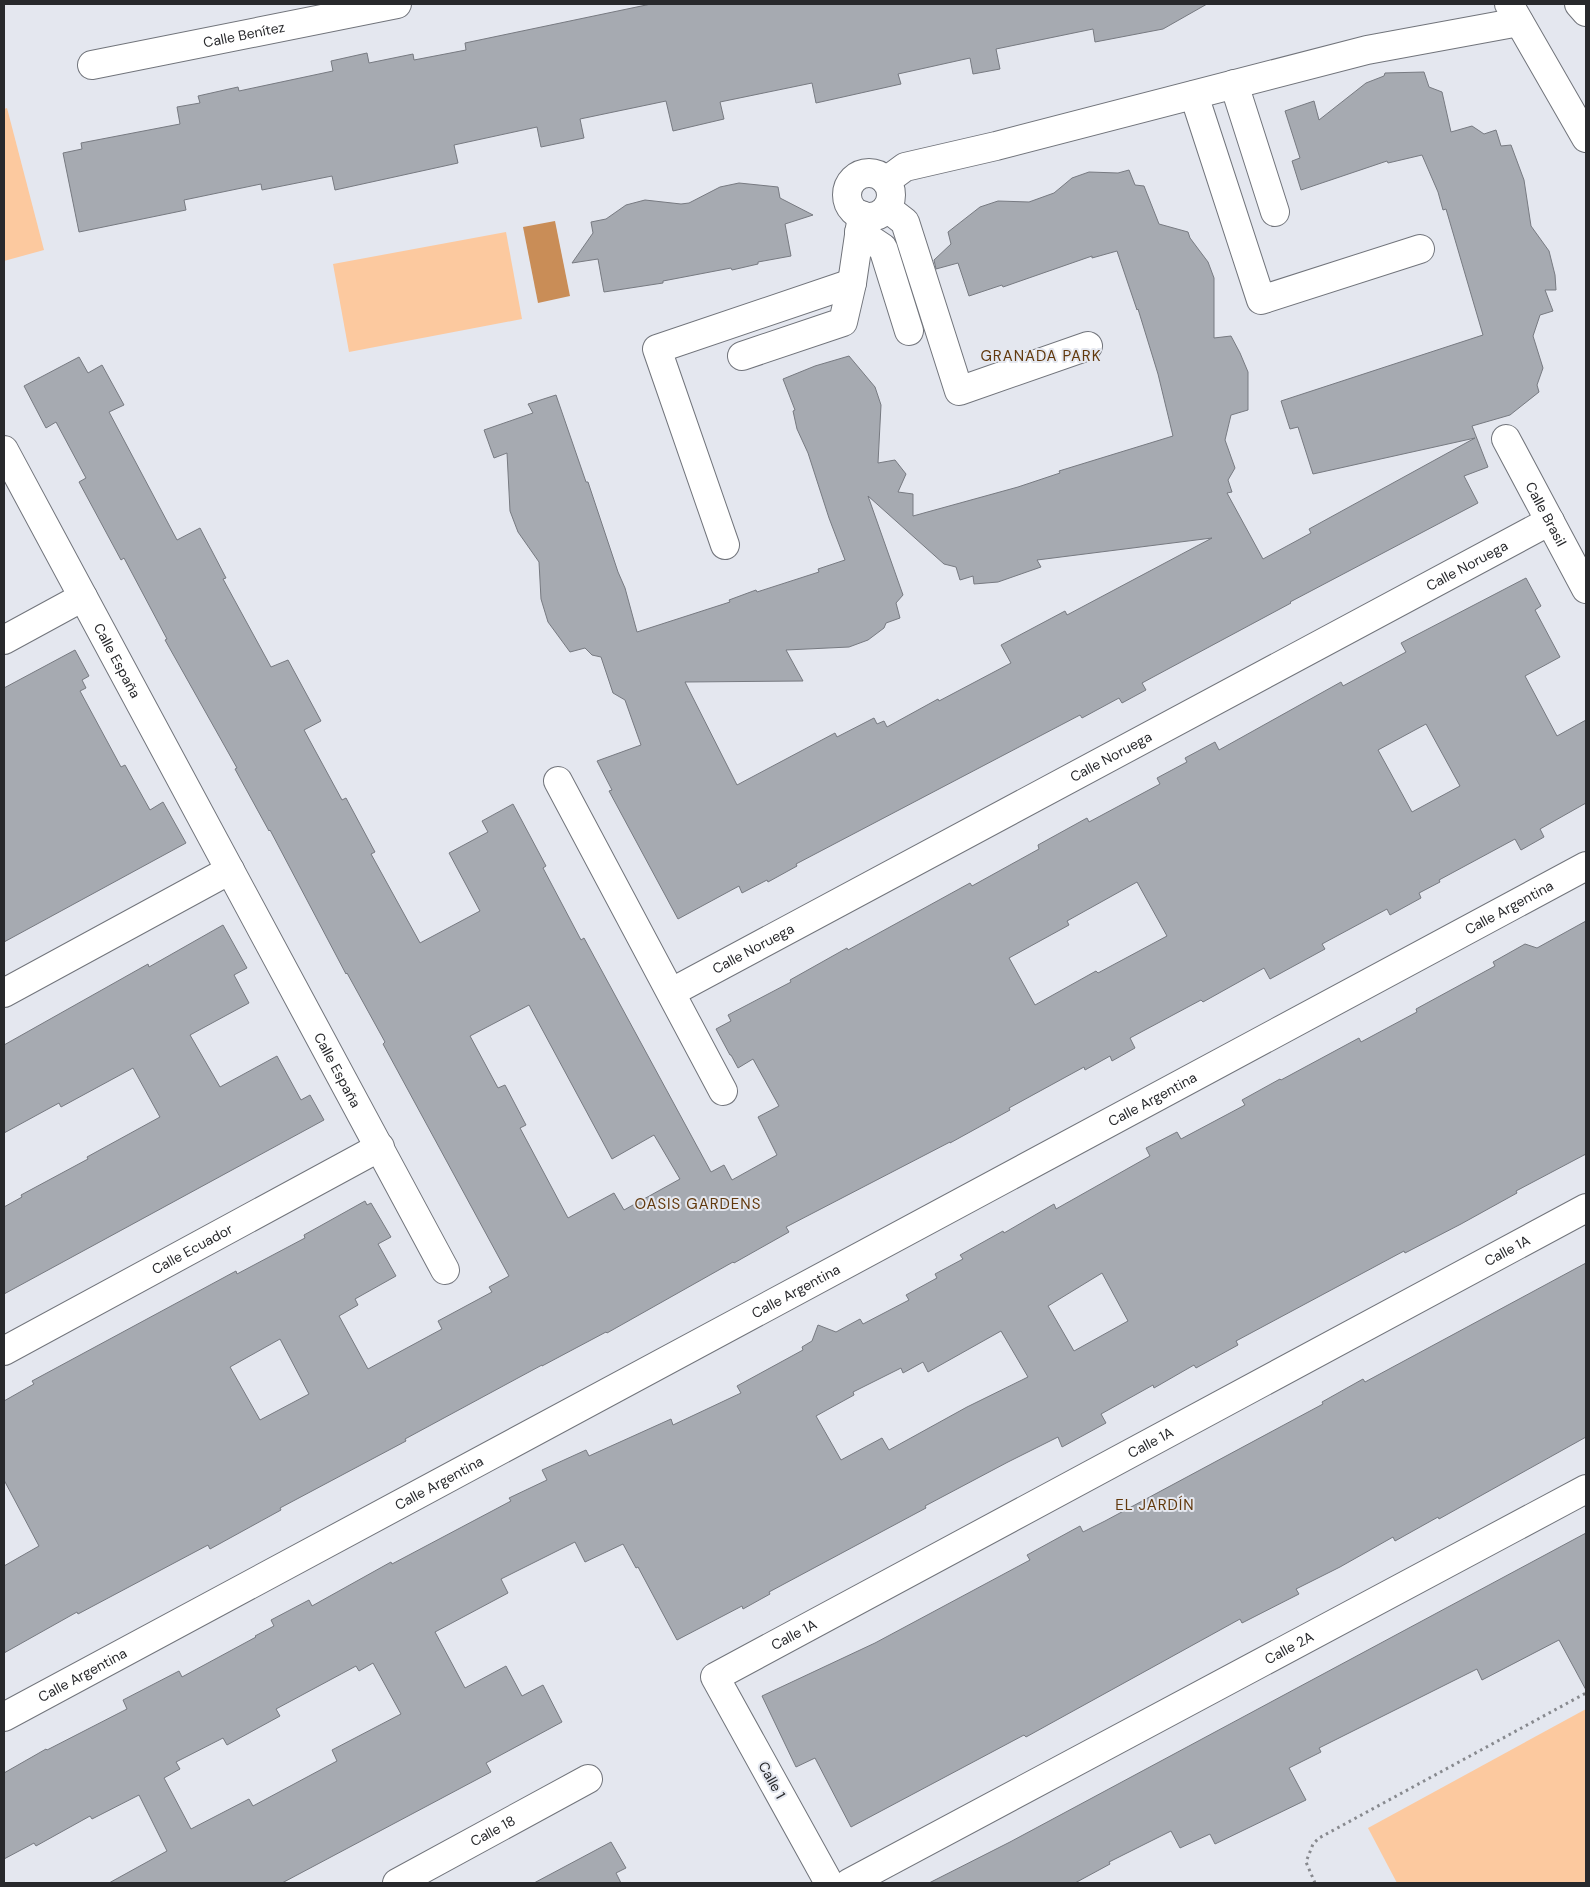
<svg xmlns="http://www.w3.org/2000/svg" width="1590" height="1887" font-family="'DM Sans',sans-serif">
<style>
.green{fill:#fcc99f}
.water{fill:#c98d57}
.building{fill:#a6aab1;stroke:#777a81;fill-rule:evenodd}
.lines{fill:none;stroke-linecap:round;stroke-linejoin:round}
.minor-casing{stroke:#71747b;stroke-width:30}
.highway-casing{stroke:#71747b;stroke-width:30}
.path{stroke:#87898e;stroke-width:3;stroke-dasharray:2.5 4;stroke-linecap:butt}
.minor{stroke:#fff;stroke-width:28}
.highway{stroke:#fff;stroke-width:28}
.labels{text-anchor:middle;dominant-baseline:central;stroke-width:4;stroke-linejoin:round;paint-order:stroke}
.street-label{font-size:14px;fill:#28292c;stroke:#e4e7ef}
.neighbourhood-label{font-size:15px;letter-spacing:1px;fill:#62390d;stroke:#e4e7ef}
</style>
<rect width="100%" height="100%" fill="#e4e7ef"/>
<g class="green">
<path d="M 7,108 L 44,250 L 4,261 L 4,109 Z"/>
<path d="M 506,232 L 522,319 L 349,352 L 333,264 Z"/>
<path d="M 1586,1709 L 1586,1883 L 1397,1883 L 1368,1828 Z"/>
</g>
<path class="water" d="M 555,221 L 570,296 L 538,303 L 523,227 Z"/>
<g class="building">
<path d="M 651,4 L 1207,4 L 1163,29 L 1095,42 L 1093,29 L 996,49 L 1000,69 L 973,74 L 970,58 L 898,74 L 901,84 L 816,103 L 812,83 L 720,102 L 724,119 L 673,131 L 666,101 L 580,119 L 584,138 L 541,147 L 537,127 L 454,145 L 458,163 L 335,190 L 332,176 L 262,190 L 261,184 L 184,200 L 186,210 L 79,232 L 63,153 L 82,149 L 81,143 L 180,124 L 177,107 L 200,103 L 198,96 L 238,87 L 239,91 L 333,71 L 331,61 L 367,53 L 369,63 L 413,54 L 414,60 L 466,50 L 465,43 Z"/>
<path d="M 1424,72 L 1429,87 L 1442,92 L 1451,132 L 1472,126 L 1484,134 L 1496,130 L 1501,146 L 1511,145 L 1524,180 L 1531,226 L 1549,251 L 1555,275 L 1556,290 L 1545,290 L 1553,311 L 1540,315 L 1533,336 L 1543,368 L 1537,385 L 1539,392 L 1510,415 L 1472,426 L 1488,467 L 1464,476 L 1478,503 L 1290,602 L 1291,603 L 1168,669 L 1142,683 L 1146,690 L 1122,703 L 1119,698 L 1082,718 L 1080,715 L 796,864 L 797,866 L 768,882 L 767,880 L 742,893 L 739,886 L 678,919 L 609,791 L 612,790 L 597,761 L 641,745 L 625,700 L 613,693 L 601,657 L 592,655 L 585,648 L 570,652 L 548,622 L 541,599 L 539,562 L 518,532 L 510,511 L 507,453 L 494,458 L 484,430 L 533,413 L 528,404 L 556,395 L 586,482 L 588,482 L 618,572 L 625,588 L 637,632 L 730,602 L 729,600 L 756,590 L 757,592 L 819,572 L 818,569 L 845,560 L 829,518 L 808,453 L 797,429 L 793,411 L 795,410 L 783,379 L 815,366 L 849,356 L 875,387 L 881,405 L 878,463 L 895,460 L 906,474 L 898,492 L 913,494 L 913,516 L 1018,487 L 1060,473 L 1059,471 L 1173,436 L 1158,374 L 1138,309 L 1137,310 L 1117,251 L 1092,258 L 1092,256 L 1003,287 L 1002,285 L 969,296 L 958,263 L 936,269 L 934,260 L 951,244 L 948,232 L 980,207 L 998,201 L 1029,202 L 1054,193 L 1072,178 L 1089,172 L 1118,173 L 1129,170 L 1135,185 L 1144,186 L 1159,224 L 1188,232 L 1190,238 L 1208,262 L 1214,278 L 1214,338 L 1231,336 L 1240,353 L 1248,372 L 1248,410 L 1231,415 L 1225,440 L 1235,468 L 1228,480 L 1232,492 L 1227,493 L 1263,559 L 1311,533 L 1309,529 L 1475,438 L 1313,474 L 1298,427 L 1290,429 L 1281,401 L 1483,335 L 1446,209 L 1443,210 L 1438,192 L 1422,155 L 1388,163 L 1387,161 L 1301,190 L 1292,161 L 1300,158 L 1285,111 L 1314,101 L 1319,120 L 1366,83 L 1384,76 L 1385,73 ZM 868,496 L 944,564 L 956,567 L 960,580 L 973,576 L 974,584 L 998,582 L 1041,567 L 1037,560 L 1212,538 L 1067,615 L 1065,611 L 1001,645 L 1011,663 L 939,701 L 938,699 L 887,727 L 884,721 L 877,724 L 874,718 L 837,737 L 835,733 L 737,785 L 685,682 L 803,681 L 786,650 L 849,647 L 868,640 L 884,628 L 886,623 L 900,618 L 896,603 L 903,595 Z"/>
<path d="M 739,183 L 778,187 L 780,198 L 813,215 L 785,224 L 791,256 L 758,262 L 758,264 L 732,270 L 731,268 L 663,281 L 663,283 L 604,292 L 598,259 L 572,263 L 593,233 L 591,222 L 606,219 L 626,205 L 645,200 L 681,204 L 689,203 L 720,187 Z"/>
<path d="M 79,357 L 88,373 L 102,365 L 124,405 L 109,412 L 177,540 L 200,528 L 226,578 L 223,579 L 271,667 L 288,660 L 321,721 L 304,730 L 342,800 L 346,798 L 375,852 L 371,854 L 420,943 L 480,911 L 449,853 L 488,832 L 482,821 L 513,804 L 546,866 L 543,868 L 581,940 L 584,938 L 711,1172 L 724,1165 L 732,1180 L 777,1155 L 758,1117 L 779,1106 L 753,1059 L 738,1068 L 731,1055 L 730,1055 L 716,1029 L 731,1021 L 728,1015 L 791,982 L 790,980 L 847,948 L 848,950 L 970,883 L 972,886 L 1039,849 L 1038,845 L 1087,818 L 1089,822 L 1160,784 L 1157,778 L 1187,762 L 1185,758 L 1215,742 L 1219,750 L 1341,682 L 1343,686 L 1406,652 L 1401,643 L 1526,578 L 1541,606 L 1535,610 L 1560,657 L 1525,676 L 1557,736 L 1586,720 L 1586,803 L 1540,829 L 1544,837 L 1521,850 L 1515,839 L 1439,880 L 1440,882 L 1419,893 L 1421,898 L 1390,915 L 1387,909 L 1322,944 L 1325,949 L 1270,979 L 1264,968 L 1203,1002 L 1201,1000 L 1130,1038 L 1135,1048 L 1112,1061 L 1110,1056 L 1085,1070 L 1084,1067 L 1009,1108 L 1010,1110 L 950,1143 L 950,1142 L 786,1227 L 789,1232 L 734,1263 L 733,1262 L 607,1333 L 606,1332 L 542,1366 L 542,1365 L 405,1439 L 406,1441 L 280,1508 L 281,1510 L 210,1549 L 208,1545 L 78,1614 L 77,1612 L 4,1653 L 4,1566 L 39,1546 L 4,1480 L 4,1401 L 34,1384 L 32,1381 L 236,1271 L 237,1274 L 305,1238 L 304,1235 L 365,1201 L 367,1205 L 371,1203 L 391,1237 L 378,1244 L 396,1276 L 355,1299 L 358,1305 L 339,1316 L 368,1369 L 442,1329 L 438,1321 L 492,1292 L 489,1287 L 509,1276 L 383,1044 L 385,1042 L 347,973 L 346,974 L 270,830 L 269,831 L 235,769 L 237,768 L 165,640 L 167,639 L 124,558 L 121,560 L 79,482 L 86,478 L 56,422 L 46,428 L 24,386 ZM 1426,724 L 1460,786 L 1412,812 L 1378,750 ZM 1137,882 L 1167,936 L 1098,973 L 1096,971 L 1035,1005 L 1009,958 L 1069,925 L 1067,921 ZM 529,1005 L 612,1159 L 654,1135 L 680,1179 L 624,1210 L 614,1193 L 568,1218 L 520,1128 L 526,1125 L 505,1085 L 498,1088 L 470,1036 ZM 280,1339 L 309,1394 L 260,1420 L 230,1367 Z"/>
<path d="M 75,650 L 89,676 L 82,680 L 86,688 L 80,691 L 121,767 L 125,765 L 150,810 L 163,802 L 186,843 L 4,942 L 4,688 Z"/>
<path d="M 1586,921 L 1586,1154 L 1516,1191 L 1517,1193 L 1461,1224 L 1405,1253 L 1404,1251 L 1236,1341 L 1238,1345 L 1196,1368 L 1194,1365 L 1154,1388 L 1153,1385 L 1101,1414 L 1106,1423 L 1062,1447 L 1058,1437 L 1008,1462 L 925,1506 L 926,1508 L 769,1592 L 770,1594 L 743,1609 L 742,1606 L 677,1640 L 638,1567 L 636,1568 L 623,1544 L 585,1562 L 575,1542 L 501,1579 L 508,1593 L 435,1632 L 465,1688 L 506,1666 L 522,1696 L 543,1685 L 562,1722 L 486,1763 L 491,1772 L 282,1883 L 109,1883 L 167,1851 L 139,1795 L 92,1819 L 90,1816 L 36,1846 L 34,1843 L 4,1859 L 4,1773 L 46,1749 L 47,1750 L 127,1709 L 123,1700 L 179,1671 L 182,1677 L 256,1637 L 255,1636 L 274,1626 L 271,1620 L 309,1600 L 312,1606 L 391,1562 L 392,1564 L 511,1501 L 509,1498 L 547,1480 L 542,1470 L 586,1450 L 589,1456 L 671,1419 L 673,1425 L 741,1393 L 737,1386 L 803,1350 L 802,1347 L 812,1341 L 818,1325 L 836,1332 L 860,1319 L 863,1324 L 909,1300 L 906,1295 L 937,1278 L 935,1274 L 963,1259 L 960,1255 L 1003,1231 L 1004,1233 L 1054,1204 L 1056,1209 L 1150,1156 L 1146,1148 L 1177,1132 L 1181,1139 L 1245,1105 L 1242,1100 L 1280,1079 L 1281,1080 L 1359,1038 L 1361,1042 L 1417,1012 L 1416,1009 L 1495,966 L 1493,962 L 1525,944 L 1537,948 ZM 1102,1273 L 1128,1321 L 1074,1351 L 1048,1306 ZM 1001,1331 L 1028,1377 L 967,1407 L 889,1450 L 882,1438 L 841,1460 L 816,1416 L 854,1395 L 853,1392 L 901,1368 L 903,1373 L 923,1362 L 928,1372 ZM 373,1663 L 401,1714 L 332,1750 L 337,1761 L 253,1806 L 249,1799 L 191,1829 L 164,1778 L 180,1769 L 176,1762 L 223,1738 L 227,1745 L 280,1716 L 276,1709 L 356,1666 L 359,1671 Z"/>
<path d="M 223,925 L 247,968 L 234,975 L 249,1003 L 190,1035 L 220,1087 L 277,1056 L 301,1100 L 310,1095 L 324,1120 L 4,1294 L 4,1207 L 22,1197 L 21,1195 L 88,1159 L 87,1157 L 160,1117 L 133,1068 L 61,1107 L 59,1103 L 4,1133 L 4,1045 L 148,964 L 149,967 Z"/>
<path d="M 1586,1263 L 1586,1437 L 1439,1519 L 1438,1517 L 1395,1541 L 1393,1537 L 1340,1567 L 1296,1589 L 1299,1594 L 1242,1623 L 1240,1619 L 1026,1737 L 1024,1735 L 851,1827 L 815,1758 L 796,1767 L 762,1696 L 875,1643 L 1030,1560 L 1027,1555 L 1080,1526 L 1083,1532 L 1105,1521 L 1323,1404 L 1322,1402 L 1363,1379 L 1365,1382 Z"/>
<path d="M 1586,1533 L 1586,1690 L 1559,1640 L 1482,1680 L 1477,1669 L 1319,1748 L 1321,1752 L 1289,1768 L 1306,1800 L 1215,1844 L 1210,1834 L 1180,1848 L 1171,1831 L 1109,1862 L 1110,1864 L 1075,1883 L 929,1883 L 1010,1842 Z"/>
<path d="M 611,1842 L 626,1868 L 616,1873 L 621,1883 L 534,1883 Z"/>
</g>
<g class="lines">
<defs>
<g id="minor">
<path d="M 1509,4 L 1586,138"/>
<path id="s1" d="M 92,65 L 397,4"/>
<path d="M 1234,84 L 1275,212"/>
<path d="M 1194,95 L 1261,300 L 1420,249"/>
<circle cx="869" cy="195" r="22"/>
<path d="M 886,181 L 905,167 L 996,146 L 1367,50 L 1519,22"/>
<path d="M 887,208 L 905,222 L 959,391 L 1088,346"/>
<path d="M 859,232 L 883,248 L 909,331"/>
<path d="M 742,356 L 843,322 L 852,283 L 862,215"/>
<path id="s2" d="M 1506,439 L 1586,589"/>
<path id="s3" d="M 4,450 L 445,1270"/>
<path d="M 725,545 L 657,349 L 852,283"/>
<path d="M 4,640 L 83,597"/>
<path d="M 558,781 L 723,1091"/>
<path id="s4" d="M 672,992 L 1550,521"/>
<path d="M 4,993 L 230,870"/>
<path id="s5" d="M 4,1351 L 380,1147"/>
<path id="s6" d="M 4,1717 L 1586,866"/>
<path id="s7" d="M 397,1883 L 588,1779"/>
<path id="s8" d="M 829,1883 L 715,1677 L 1586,1208"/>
<path id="s9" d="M 849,1883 L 1586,1489"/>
</g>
<path id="highway" d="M 1579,4 L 1586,12"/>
</defs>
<use href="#minor" class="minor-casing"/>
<use href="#highway" class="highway-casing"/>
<path class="path" d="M 1315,1883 L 1306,1862 L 1313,1844 L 1319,1838 L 1586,1693"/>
<use href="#minor" class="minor"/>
<use href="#highway" class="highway"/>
</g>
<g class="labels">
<g class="street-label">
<text stroke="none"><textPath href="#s1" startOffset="155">Calle Benítez</textPath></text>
<text stroke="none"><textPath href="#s2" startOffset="85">Calle Brasil</textPath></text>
<text stroke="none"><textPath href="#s4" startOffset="902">Calle Noruega</textPath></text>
<text stroke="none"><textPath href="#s3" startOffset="239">Calle España</textPath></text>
<text stroke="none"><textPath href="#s4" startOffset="498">Calle Noruega</textPath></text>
<text stroke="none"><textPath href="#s6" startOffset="1709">Calle Argentina</textPath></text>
<text stroke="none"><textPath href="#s4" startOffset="92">Calle Noruega</textPath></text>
<text stroke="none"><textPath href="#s3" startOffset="704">Calle España</textPath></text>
<text stroke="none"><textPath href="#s6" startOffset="1304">Calle Argentina</textPath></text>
<text stroke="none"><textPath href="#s5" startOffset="214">Calle Ecuador</textPath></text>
<text stroke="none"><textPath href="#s8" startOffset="1135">Calle 1A</textPath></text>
<text stroke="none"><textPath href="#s6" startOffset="899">Calle Argentina</textPath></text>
<text stroke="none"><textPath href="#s8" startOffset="730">Calle 1A</textPath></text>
<text stroke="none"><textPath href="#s6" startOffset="494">Calle Argentina</textPath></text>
<text stroke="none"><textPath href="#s8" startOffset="325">Calle 1A</textPath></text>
<text stroke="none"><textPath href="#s9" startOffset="499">Calle 2A</textPath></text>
<text stroke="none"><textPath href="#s6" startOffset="89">Calle Argentina</textPath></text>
<text transform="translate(772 1780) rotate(61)">Calle 1</text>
<text stroke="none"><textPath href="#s7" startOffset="109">Calle 18</textPath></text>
</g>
<g class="neighbourhood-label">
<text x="1041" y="356">GRANADA PARK</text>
<text x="698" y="1204">OASIS GARDENS</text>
<text x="1155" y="1505">EL JARDÍN</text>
</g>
</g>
<rect width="1590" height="1887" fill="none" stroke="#28292c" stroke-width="10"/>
</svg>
